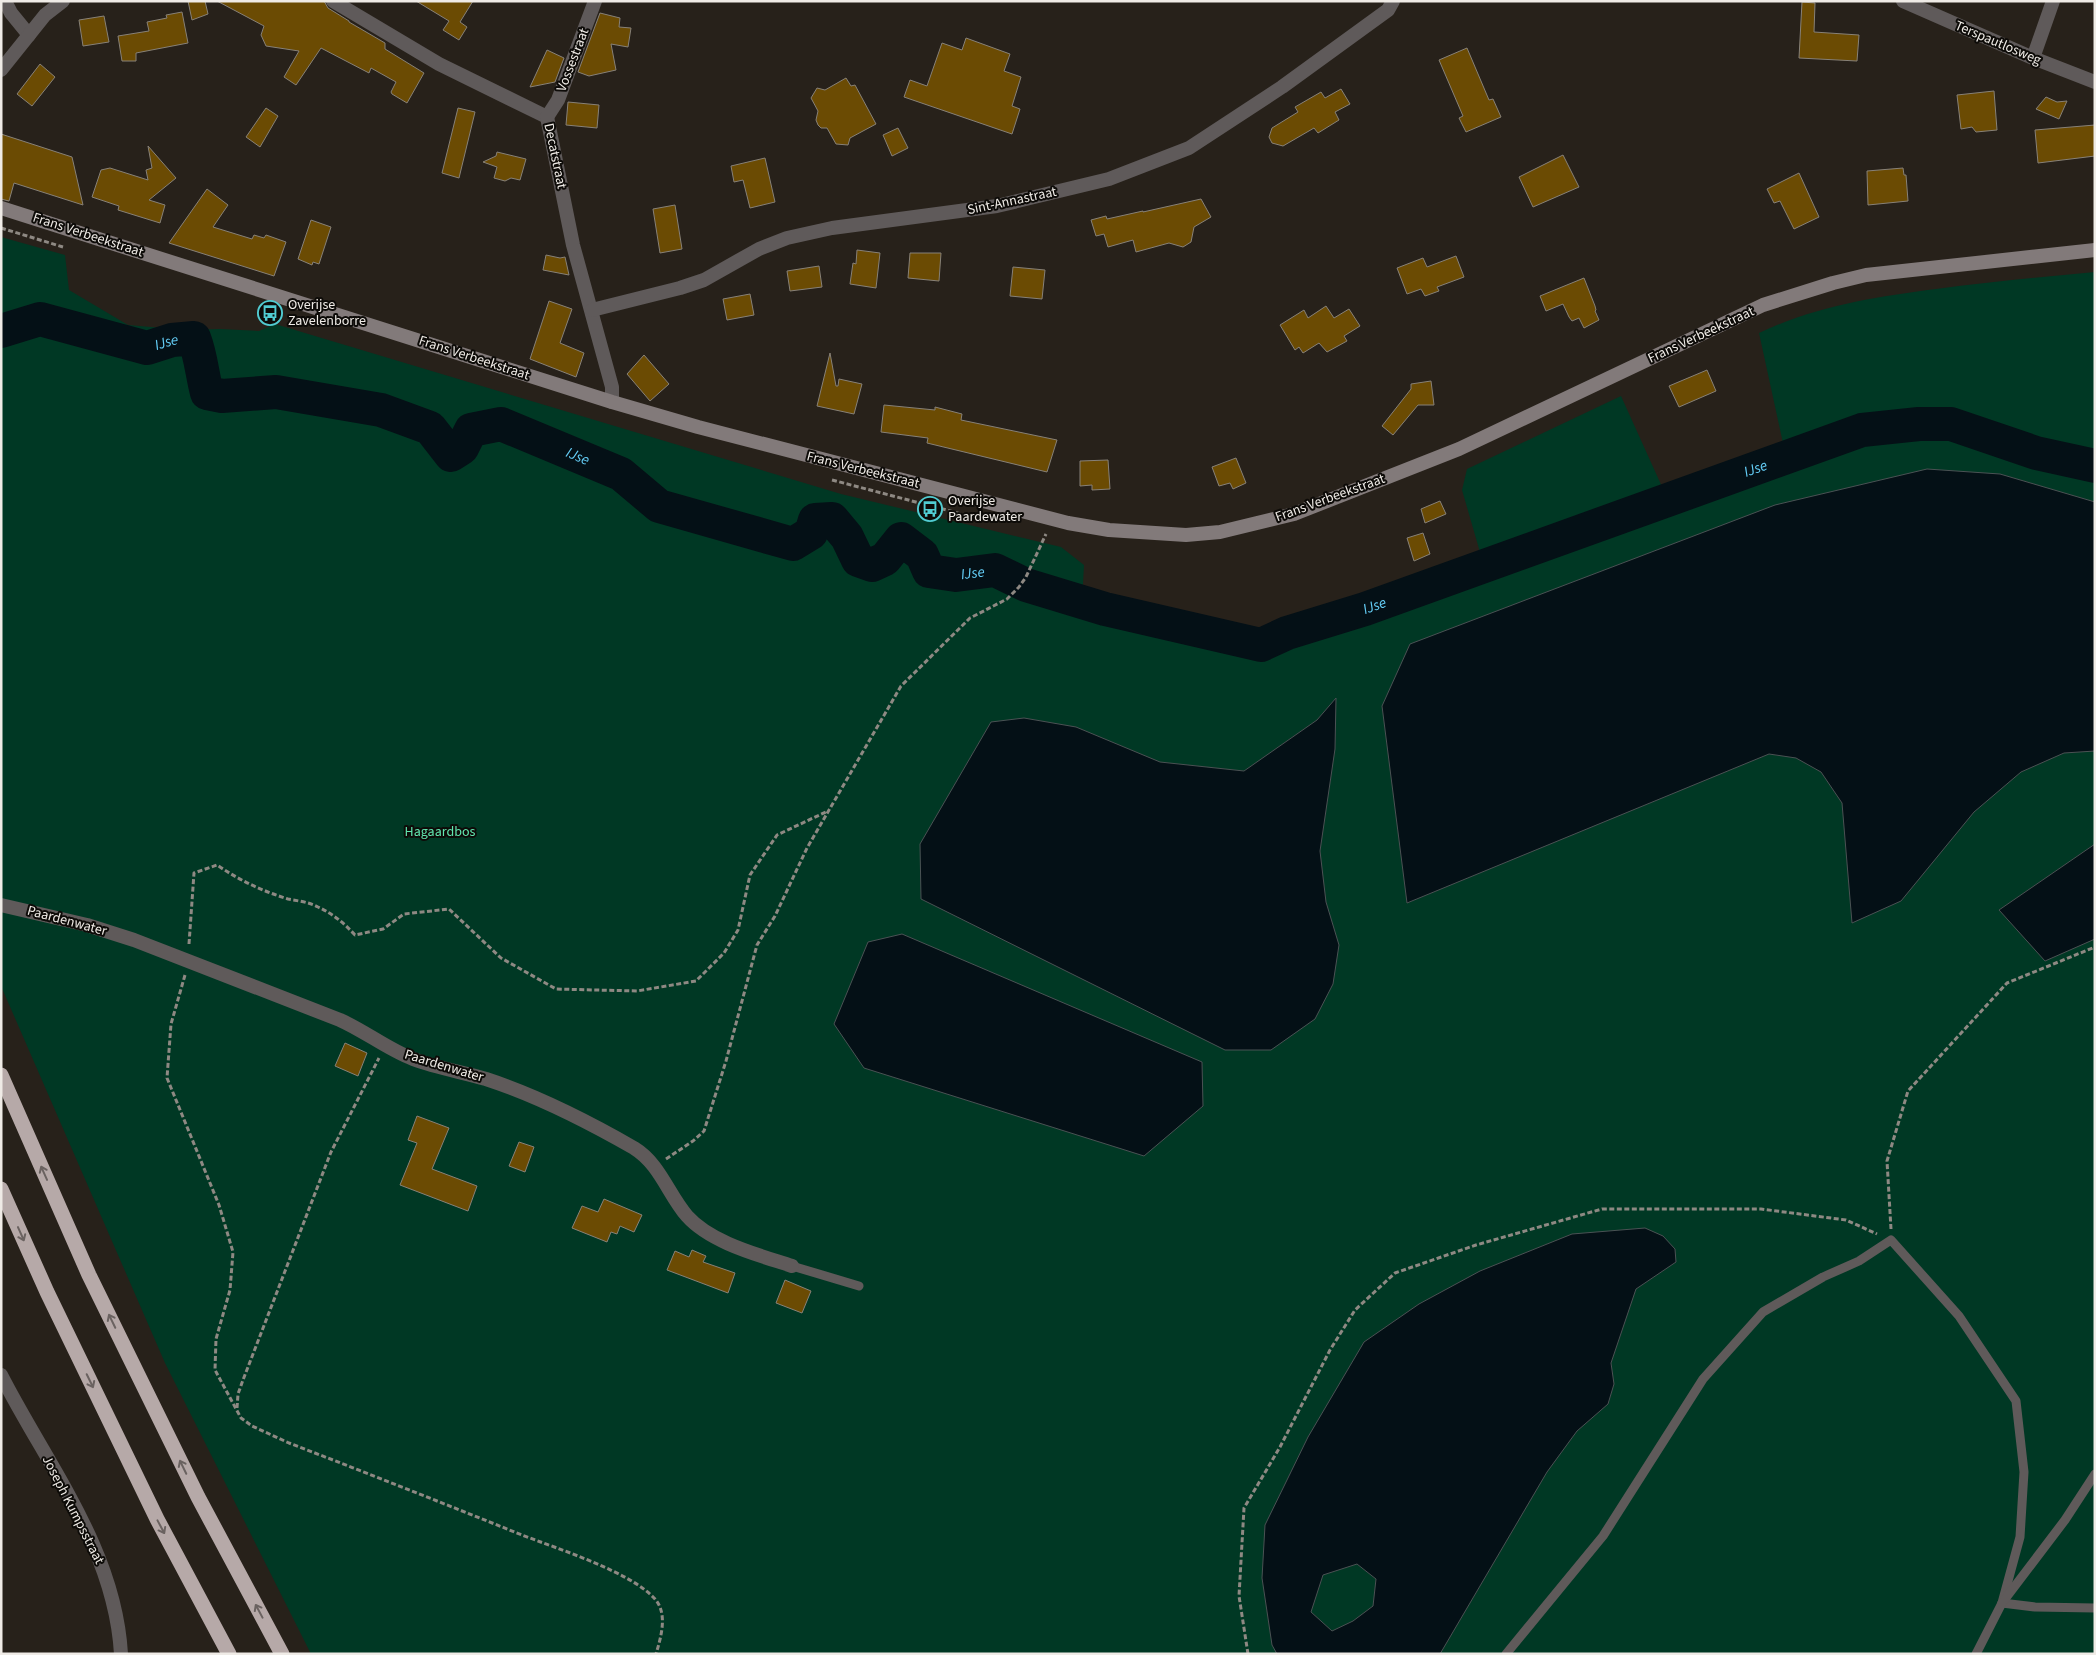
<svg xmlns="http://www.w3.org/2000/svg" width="2096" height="1655" font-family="'Source Sans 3',sans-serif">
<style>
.green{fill:#003824;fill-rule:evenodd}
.water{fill:#041016;stroke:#4a5254;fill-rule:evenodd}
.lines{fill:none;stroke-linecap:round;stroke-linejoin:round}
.river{stroke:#041016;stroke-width:34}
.building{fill:#6b4b03;stroke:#878178}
.path{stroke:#8e8983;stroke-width:3;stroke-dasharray:5 2.5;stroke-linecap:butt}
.service{stroke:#5f5a5a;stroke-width:9}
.minor{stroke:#5f5a5a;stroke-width:14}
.tertiary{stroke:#5f5a5a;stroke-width:14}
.secondary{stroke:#827a7a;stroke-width:14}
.motorway{stroke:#b6a9a8;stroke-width:15}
.oneway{stroke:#6a6260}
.labels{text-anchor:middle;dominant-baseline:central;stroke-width:4;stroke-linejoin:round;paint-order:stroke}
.street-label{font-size:14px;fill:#efebe6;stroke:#0d0b08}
.poi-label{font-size:14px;fill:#efebe6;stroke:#0d0b08;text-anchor:start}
.park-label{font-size:14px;fill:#61e6af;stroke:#0d0b08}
.water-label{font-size:15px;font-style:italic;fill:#65cff8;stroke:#0d0b08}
</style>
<rect width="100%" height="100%" fill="#27211a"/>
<g class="green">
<path d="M 1,237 L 65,255 L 69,290 L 128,325 L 186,330 L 220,329 L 259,331 L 275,324 L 841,494 L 1061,547 L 1084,565 L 1082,602 L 1105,609 L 1260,645 L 1287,633 L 1365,609 L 1484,566 L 1462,490 L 1467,469 L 1621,396 L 1668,500 L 1786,457 L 1759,333 C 1816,306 1874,297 1936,289 C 1989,282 2042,277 2095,272 L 2095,502 L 2000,474 L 1382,706 L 1407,903 L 1769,754 L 1796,758 L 1821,772 L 1842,803 L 1852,922 L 1901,901 L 1974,812 L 2021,772 L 2064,753 L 2095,751 L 2095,844 L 1999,910 L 2045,961 L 2095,939 L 2095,1654 L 1440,1654 L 1547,1472 L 1577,1431 L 1608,1404 L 1614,1384 L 1611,1363 L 1636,1289 L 1676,1262 L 1572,1234 L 1480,1271 L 1419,1304 L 1364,1342 L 1262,1578 L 1272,1645 L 1277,1654 L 311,1654 L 165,1363 L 1,986 ZM 1336,699 L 1335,749 L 1320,851 L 1326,902 L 1339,946 L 1024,718 L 1076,727 L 1160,762 L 1244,771 L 1317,720 Z"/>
<path d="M 1357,1564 L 1376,1579 L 1373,1606 L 1353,1621 L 1332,1631 L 1311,1612 L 1323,1575 Z"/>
</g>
<g class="water">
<path d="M 1927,469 L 2000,474 L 2095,502 L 2095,751 L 2064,753 L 2021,772 L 1974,812 L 1901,901 L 1852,923 L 1842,803 L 1821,772 L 1796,758 L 1769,754 L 1407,903 L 1382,706 L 1410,644 L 1775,505 Z"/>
<path d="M 1336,698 L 1335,749 L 1320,851 L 1326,902 L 1339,945 L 1333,984 L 1315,1019 L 1271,1050 L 1225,1050 L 921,899 L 920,844 L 991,722 L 1024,718 L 1076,727 L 1160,762 L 1244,771 L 1317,720 Z"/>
<path d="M 2095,844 L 2095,939 L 2045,961 L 1999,910 Z"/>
<path d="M 902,934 L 1202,1062 L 1203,1106 L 1144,1156 L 864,1068 L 834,1024 L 868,942 Z"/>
<path d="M 1645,1228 L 1663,1236 L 1675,1249 L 1676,1262 L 1636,1289 L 1611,1363 L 1614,1384 L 1608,1404 L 1577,1431 L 1547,1472 L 1440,1654 L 1277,1654 L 1272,1645 L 1262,1578 L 1265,1525 L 1308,1437 L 1364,1342 L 1419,1304 L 1480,1271 L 1572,1234 ZM 1357,1564 L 1376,1579 L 1373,1606 L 1353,1621 L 1332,1631 L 1311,1612 L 1323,1575 Z"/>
</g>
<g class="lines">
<path class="river" id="s1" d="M 1,331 L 40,319 L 147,348 L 172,340 L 194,338 C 201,356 202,374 207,393 L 222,396 L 276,392 L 381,410 L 430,428 L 451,455 L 462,448 L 471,430 L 501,424 L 621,474 L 659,506 L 793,544 L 811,533 L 815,520 L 832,519 L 847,537 L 858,560 L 872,565 L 885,559 L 901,539 L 922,555 L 929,571 L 956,575 L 995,570 L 1026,585 L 1105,609 L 1261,645 L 1287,633 L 1365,609 L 1862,430 L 1919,424 L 1951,424 L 2036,453 L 2095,466"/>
</g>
<g class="building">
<path d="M 188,1 L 205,1 L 208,14 L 192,20 Z"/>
<path d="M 217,1 L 324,1 L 328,8 L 349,21 L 349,22 L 385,43 L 385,49 L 424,73 L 407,103 L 392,94 L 391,92 L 396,82 L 371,68 L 369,73 L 321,48 L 296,85 L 284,77 L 299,51 L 266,46 L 261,35 L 264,26 Z"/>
<path d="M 416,1 L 473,1 L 460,22 L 467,27 L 459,40 L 443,30 L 449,21 Z"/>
<path d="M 1802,2 L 1815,3 L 1814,32 L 1859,35 L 1857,61 L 1799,58 Z"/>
<path d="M 182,12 L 188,43 L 136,53 L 136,61 L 122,61 L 118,36 L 149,31 L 147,22 L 167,18 L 166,15 Z"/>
<path d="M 600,13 L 620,18 L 619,27 L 631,28 L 628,47 L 611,44 L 616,70 L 589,76 L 578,72 Z"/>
<path d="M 104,16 L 109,42 L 83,46 L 79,20 Z"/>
<path d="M 966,38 L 1010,54 L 1004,71 L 1021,77 L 1012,106 L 1020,109 L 1012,134 L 904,97 L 910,80 L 927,86 L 942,43 L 962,50 Z"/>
<path d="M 1467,48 L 1489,100 L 1493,99 L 1501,117 L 1466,132 L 1459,118 L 1463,116 L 1439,60 Z"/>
<path d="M 547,50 L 564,58 L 555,82 L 530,87 Z"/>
<path d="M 40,64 L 55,77 L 32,106 L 17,94 Z"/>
<path d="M 846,78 L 851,86 L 855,85 L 876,124 L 850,138 L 848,145 L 836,144 L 827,128 L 821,128 L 818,125 L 816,120 L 818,111 L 811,98 L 817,88 L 825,90 Z"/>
<path d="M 1341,89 L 1350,104 L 1335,112 L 1339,120 L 1318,133 L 1314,128 L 1283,146 L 1272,143 L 1269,137 L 1272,128 L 1298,112 L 1295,107 L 1321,92 L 1325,98 Z"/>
<path d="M 1994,91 L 1997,130 L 1976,132 L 1972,127 L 1961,129 L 1957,95 Z"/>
<path d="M 2046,97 L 2057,102 L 2067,101 L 2059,119 L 2036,109 Z"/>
<path d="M 568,102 L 599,105 L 597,128 L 566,125 Z"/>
<path d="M 266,108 L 278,116 L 260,147 L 246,137 Z"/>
<path d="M 458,108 L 475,112 L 459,178 L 442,173 Z"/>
<path d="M 2095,125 L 2095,156 L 2038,163 L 2035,130 Z"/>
<path d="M 898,128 L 908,148 L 892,156 L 883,135 Z"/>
<path d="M 1,134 L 72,157 L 83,205 L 14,183 L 9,201 L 1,199 Z"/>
<path d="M 148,146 L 176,178 L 149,200 L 165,205 L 160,223 L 118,210 L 119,206 L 92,197 L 101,170 L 110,168 L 148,180 L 146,170 L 152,168 Z"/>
<path d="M 497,152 L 526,159 L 520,180 L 511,178 L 505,181 L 494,178 L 497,167 L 483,162 L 496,156 Z"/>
<path d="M 1563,155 L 1579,187 L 1533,207 L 1519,177 Z"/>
<path d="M 765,158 L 775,202 L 750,208 L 743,180 L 734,182 L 731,166 Z"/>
<path d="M 1903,168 L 1904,175 L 1906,175 L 1908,201 L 1868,205 L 1867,171 Z"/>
<path d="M 1799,173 L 1819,217 L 1794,229 L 1780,201 L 1774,203 L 1767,189 Z"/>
<path d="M 207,189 L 228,205 L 213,227 L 252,239 L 254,235 L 264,238 L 266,235 L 286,242 L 274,276 L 169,243 Z"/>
<path d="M 1201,199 L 1211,217 L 1194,227 L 1191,242 L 1183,247 L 1169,243 L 1136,252 L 1133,240 L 1108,247 L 1104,234 L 1096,236 L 1091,220 L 1106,216 L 1107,219 L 1143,211 L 1143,212 Z"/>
<path d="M 675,205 L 682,249 L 660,253 L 653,209 Z"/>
<path d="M 311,220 L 331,227 L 319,264 L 313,262 L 312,265 L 298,259 Z"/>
<path d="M 857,250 L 880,253 L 876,288 L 850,284 L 853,263 L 856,264 Z"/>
<path d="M 910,253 L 941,253 L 939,281 L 908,278 Z"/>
<path d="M 546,255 L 560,258 L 565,257 L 569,275 L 543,270 Z"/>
<path d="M 1456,256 L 1464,277 L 1437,287 L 1439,291 L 1425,296 L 1421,289 L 1407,294 L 1397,268 L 1423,258 L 1427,267 Z"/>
<path d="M 819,266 L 822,287 L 790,291 L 787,271 Z"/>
<path d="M 1013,267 L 1045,270 L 1042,299 L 1010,296 Z"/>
<path d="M 1584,278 L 1595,306 L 1596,310 L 1595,311 L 1599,320 L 1584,328 L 1579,318 L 1572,321 L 1569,317 L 1563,304 L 1546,311 L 1540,296 Z"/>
<path d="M 750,294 L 754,315 L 727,320 L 723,299 Z"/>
<path d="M 549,301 L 572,309 L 560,343 L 584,353 L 576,377 L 530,359 Z"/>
<path d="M 1326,306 L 1334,318 L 1349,309 L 1360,326 L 1344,336 L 1347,341 L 1327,352 L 1319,343 L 1303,353 L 1299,347 L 1295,350 L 1280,325 L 1304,310 L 1308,318 Z"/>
<path d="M 830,353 L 836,386 L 838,386 L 839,379 L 862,384 L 854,414 L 817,406 Z"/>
<path d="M 644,355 L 669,384 L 650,401 L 627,374 Z"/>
<path d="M 1707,370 L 1716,391 L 1679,407 L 1669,386 Z"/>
<path d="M 1431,381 L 1434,405 L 1418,405 L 1393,435 L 1382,426 L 1411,389 L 1411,384 Z"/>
<path d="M 884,405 L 935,410 L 935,407 L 962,414 L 961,420 L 1057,440 L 1047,472 L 927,443 L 928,438 L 881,432 Z"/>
<path d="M 1236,458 L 1246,483 L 1233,489 L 1230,483 L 1219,486 L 1212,467 Z"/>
<path d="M 1108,460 L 1110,489 L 1092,490 L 1092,485 L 1080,486 L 1080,461 Z"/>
<path d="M 1440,501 L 1446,514 L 1425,523 L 1421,509 Z"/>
<path d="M 1423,533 L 1430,554 L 1414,561 L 1407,538 Z"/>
<path d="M 345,1043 L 367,1053 L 358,1076 L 335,1066 Z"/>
<path d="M 417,1116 L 449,1128 L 432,1169 L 477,1186 L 468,1211 L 400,1185 L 417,1143 L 408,1140 Z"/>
<path d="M 519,1142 L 534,1147 L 525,1172 L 509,1166 Z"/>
<path d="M 604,1199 L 642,1215 L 634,1232 L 620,1226 L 617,1234 L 611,1232 L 607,1242 L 572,1228 L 582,1206 L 598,1212 Z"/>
<path d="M 692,1250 L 706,1256 L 703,1262 L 735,1273 L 728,1293 L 667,1270 L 675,1251 L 689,1257 Z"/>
<path d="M 785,1280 L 811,1291 L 802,1313 L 776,1303 Z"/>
</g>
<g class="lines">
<g class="path">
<path d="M 1,228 L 63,247"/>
<path d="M 832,480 L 973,517"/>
<path d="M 189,944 L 194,873 L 217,865 C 239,880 262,891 288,899 C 298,901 309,902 318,907 C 333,914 344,923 355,935 L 383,929 L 404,914 L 449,909 L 501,958 L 556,989 L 637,991 L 696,981 L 724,953 L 738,930 L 750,875 L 777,835 L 828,811"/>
<path d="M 185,975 L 171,1024 L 167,1078 L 219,1205 L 233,1252 L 230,1290 L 216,1339 L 215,1370 L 241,1418 L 252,1426 L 289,1443 C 367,1473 445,1504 522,1535 C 558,1549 631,1572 655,1599 C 668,1614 661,1637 656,1654"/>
<path d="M 666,1159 L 693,1141 L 704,1131 L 726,1061 L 757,945 L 775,916 L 807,848 L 901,686 L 970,618 L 1007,599 L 1019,587 L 1026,577 L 1046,534"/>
<path d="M 1891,1229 L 1887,1161 L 1908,1091 L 2007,983 L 2095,947"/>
<path d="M 237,1408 L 238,1394 L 243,1380 L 331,1152 L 379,1058"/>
<path d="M 1248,1654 L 1239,1596 L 1244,1508 L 1280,1447 L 1330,1350 L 1355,1310 L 1395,1273 L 1476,1245 L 1602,1209 L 1761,1209 L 1846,1220 L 1877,1234"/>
</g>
<g class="service">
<path d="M 792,1266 L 859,1286"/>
<path d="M 2002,1603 L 2035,1607 L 2095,1608"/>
<path d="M 1506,1654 L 1603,1536 L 1703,1379 L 1763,1312 L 1823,1277 L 1859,1261 L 1891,1240 L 1959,1316 L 2016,1401 L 2024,1472 L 2020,1537 L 2002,1603"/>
<path d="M 1976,1654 L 2002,1603 L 2065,1520 L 2095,1474"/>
</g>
<g class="minor">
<path d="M 5,1 L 11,13 L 29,35"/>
<path d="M 333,1 L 439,64 L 547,117 L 573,245 L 612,387 L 612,402"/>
<path d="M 1903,1 L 2033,58 L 2095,82"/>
<path d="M 2033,58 L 2053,1"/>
<path d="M 1,70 L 45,15 L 63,1"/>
<path d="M 547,117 L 558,100 L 595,1"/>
<path d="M 592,310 L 680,288 L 704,280 L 759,249 L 787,238 L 832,228 L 997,206 L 1109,179 L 1189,148 L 1282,87 L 1388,10 L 1393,1"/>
<path d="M 1,905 L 87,925 L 134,940 L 340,1020 C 365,1031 387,1049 413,1059 C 437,1068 462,1072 486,1079 C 538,1096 587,1121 634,1148 C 660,1164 668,1194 687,1216 C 711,1243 759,1255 792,1266"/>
</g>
<path class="tertiary" d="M 1,1375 C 47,1465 115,1549 121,1654"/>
<path class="secondary" d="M 1,208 L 612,402 L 698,427 L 1068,523 L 1109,530 L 1186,535 L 1220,532 L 1294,514 L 1459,449 L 1763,305 L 1833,283 L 1866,275 L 2095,250"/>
<g class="motorway">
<path d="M 1,1075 L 89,1275 L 198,1497 L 282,1654"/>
<path d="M 1,1189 L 47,1292 L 157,1519 L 229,1654"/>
</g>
</g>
<defs><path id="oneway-shaft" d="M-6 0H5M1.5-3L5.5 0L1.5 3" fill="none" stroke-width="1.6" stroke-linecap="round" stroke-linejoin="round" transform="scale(1.25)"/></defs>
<g class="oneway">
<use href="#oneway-shaft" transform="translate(44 1173) rotate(-114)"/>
<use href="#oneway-shaft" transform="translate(21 1234) rotate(66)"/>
<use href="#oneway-shaft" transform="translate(112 1321) rotate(-116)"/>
<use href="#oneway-shaft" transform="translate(90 1381) rotate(64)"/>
<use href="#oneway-shaft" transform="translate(183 1467) rotate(-116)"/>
<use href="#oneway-shaft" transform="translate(161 1527) rotate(62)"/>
<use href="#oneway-shaft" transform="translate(259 1611) rotate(-118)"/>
</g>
<defs>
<symbol id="bus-ring" viewBox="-11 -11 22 22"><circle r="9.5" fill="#0d0b08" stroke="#51ccd2" stroke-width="1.5"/><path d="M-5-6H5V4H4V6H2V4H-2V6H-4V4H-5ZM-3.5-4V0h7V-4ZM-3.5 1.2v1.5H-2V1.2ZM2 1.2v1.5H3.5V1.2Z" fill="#51ccd2"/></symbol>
</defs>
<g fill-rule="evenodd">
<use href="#bus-ring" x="256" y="299" width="28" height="28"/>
<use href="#bus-ring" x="916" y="495" width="28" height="28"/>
</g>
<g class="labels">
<g class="street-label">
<text transform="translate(1998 43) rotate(23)">Terspautlosweg</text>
<text transform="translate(573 60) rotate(-69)">Vossestraat</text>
<text transform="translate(555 156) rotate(78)">Decatstraat</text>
<text transform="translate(1012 201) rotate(-12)">Sint-Annastraat</text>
<text transform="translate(88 235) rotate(18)">Frans Verbeekstraat</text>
<text transform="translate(1701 335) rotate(-25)">Frans Verbeekstraat</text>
<text transform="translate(474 358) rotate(18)">Frans Verbeekstraat</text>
<text transform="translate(863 470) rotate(14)">Frans Verbeekstraat</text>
<text transform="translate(1330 498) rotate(-20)">Frans Verbeekstraat</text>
<text transform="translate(67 921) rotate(15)">Paardenwater</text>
<text transform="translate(444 1066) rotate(17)">Paardenwater</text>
<text transform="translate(73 1510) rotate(63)">Joseph Kumpsstraat</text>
</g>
<g class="poi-label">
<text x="288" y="305">Overijse<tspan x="288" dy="16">Zavelenborre</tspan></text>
<text x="948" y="501">Overijse<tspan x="948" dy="16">Paardewater</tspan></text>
</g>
<g class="park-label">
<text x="440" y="832">Hagaardbos</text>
</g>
<g class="water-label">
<text stroke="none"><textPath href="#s1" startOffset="172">IJse</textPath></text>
<text stroke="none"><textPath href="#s1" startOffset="666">IJse</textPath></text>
<text stroke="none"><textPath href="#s1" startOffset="1970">IJse</textPath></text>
<text stroke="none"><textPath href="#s1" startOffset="1145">IJse</textPath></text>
<text stroke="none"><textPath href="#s1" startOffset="1565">IJse</textPath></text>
</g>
</g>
<rect width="2096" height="1655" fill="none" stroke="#efebe6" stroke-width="5"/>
</svg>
